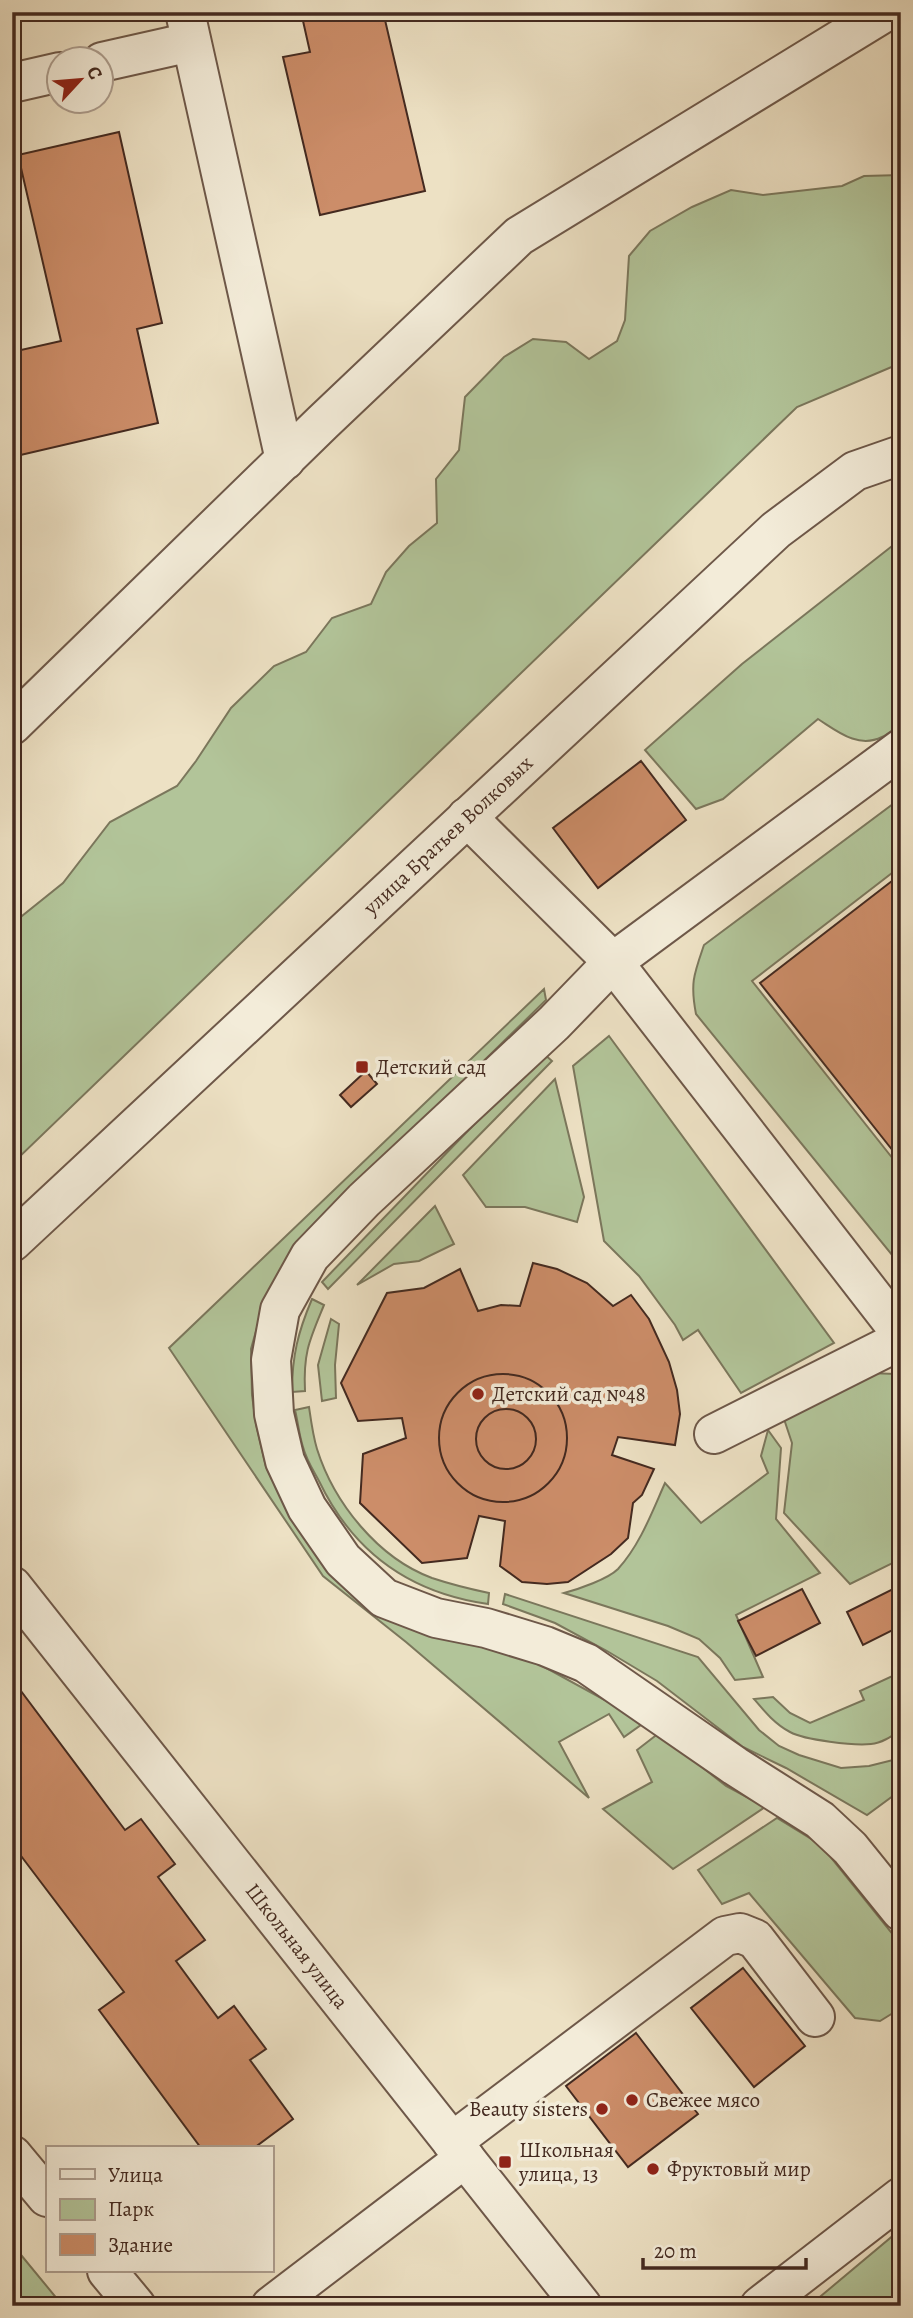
<svg xmlns="http://www.w3.org/2000/svg" width="913" height="2318" font-family="Alegreya,serif">
<style>
.green{fill:#b2c499;stroke:#7b775c;stroke-width:2}
.building{fill:#cc8d69;stroke:#442a20;stroke-width:2}
.lines{fill:none;stroke-linecap:round;stroke-linejoin:round}
.minor-casing{stroke:#6e5849;stroke-width:42}
.minor{stroke:#f3ecd9;stroke-width:38}
.poi-dot{fill:#8f2418;stroke:#f3ecd9;stroke-width:2.5}
.labels{text-anchor:middle;dominant-baseline:central;stroke-width:7;stroke-linejoin:round;paint-order:stroke}
.street-label{font-size:21px;fill:#442a20;stroke:#f3ecd9}
.poi-label{font-size:21px;fill:#442a20;stroke:#f3ecd9;text-anchor:start}
</style>
<rect width="100%" height="100%" fill="#ede1c4"/>
<filter id="stains"><feTurbulence type="fractalNoise" baseFrequency=".00286" numOctaves="4"/><feColorMatrix values="0 0 0 0 .2 0 0 0 0 .09 0 0 0 0 .02 0 0 0 .5 -.17"/></filter>
<radialGradient id="worn" r=".72"><stop offset=".6" stop-color="#630" stop-opacity="0"/><stop offset="1" stop-color="#630" stop-opacity=".3"/></radialGradient>
<g class="green">
<path d="M 901,175 L 901,363 L 797,407 L 12,1164 L 12,924 L 63,883 L 110,822 L 177,786 L 196,761 L 231,708 L 274,666 L 306,652 L 332,618 L 371,604 L 386,572 L 409,546 L 437,523 L 436,479 L 459,450 L 465,397 L 504,357 L 533,339 L 566,342 L 589,359 L 617,341 L 625,320 L 629,256 L 650,231 L 692,207 L 731,190 L 763,195 L 842,186 L 864,176 Z"/>
<path d="M 901,539 L 901,723 C 895,728 889,734 882,737 C 858,749 837,731 818,719 L 723,799 L 696,809 L 645,750 L 742,664 Z"/>
<path d="M 901,798 L 901,866 L 752,981 L 901,1169 L 901,1266 L 696,1014 C 690,983 694,974 704,945 Z"/>
<path d="M 544,989 L 546,1000 L 304,1237 L 260,1317 L 251,1349 L 252,1395 L 256,1424 L 266,1467 L 279,1493 L 319,1558 L 539,1664 L 645,1722 L 624,1737 L 609,1714 L 559,1742 L 589,1798 L 406,1642 L 323,1576 L 169,1348 Z"/>
<path d="M 609,1036 L 834,1343 L 741,1393 L 698,1330 L 683,1340 L 675,1325 L 639,1276 L 604,1241 L 573,1066 Z"/>
<path d="M 543,1053 L 552,1061 L 328,1289 L 322,1282 Z"/>
<path d="M 555,1079 L 584,1197 L 577,1222 L 525,1207 L 486,1207 L 463,1175 Z"/>
<path d="M 435,1206 L 454,1244 L 419,1261 L 394,1264 L 357,1285 Z"/>
<path d="M 312,1299 L 324,1305 C 310,1339 303,1352 305,1391 L 292,1392 C 292,1356 298,1332 312,1299 Z"/>
<path d="M 331,1319 L 339,1324 L 335,1365 L 336,1398 L 322,1401 L 318,1365 Z"/>
<path d="M 869,1373 L 896,1374 L 901,1376 L 901,1559 L 850,1584 L 784,1513 L 792,1443 L 784,1419 Z"/>
<path d="M 309,1407 C 311,1421 313,1436 317,1449 C 334,1503 378,1558 432,1578 C 450,1584 470,1589 489,1593 L 488,1604 C 410,1593 353,1552 319,1481 C 313,1470 306,1459 303,1447 C 299,1435 298,1422 295,1410 Z"/>
<path d="M 768,1430 L 781,1448 L 776,1519 L 820,1573 L 736,1615 L 763,1677 L 735,1680 L 720,1658 L 699,1639 L 668,1626 L 564,1593 C 579,1589 608,1579 618,1569 C 640,1545 652,1512 665,1483 L 701,1523 L 768,1473 L 761,1456 Z"/>
<path d="M 505,1594 L 698,1657 L 759,1730 L 779,1746 L 799,1755 L 841,1768 L 869,1766 L 901,1758 L 901,1790 L 867,1815 L 786,1768 L 743,1747 L 657,1681 L 607,1651 L 555,1623 L 503,1604 Z"/>
<path d="M 901,1672 L 901,1730 C 892,1736 882,1743 871,1744 C 854,1746 805,1740 790,1732 C 775,1724 765,1712 754,1699 L 773,1697 L 790,1713 L 810,1723 L 864,1700 L 860,1691 Z"/>
<path d="M 659,1733 L 726,1786 L 765,1807 L 673,1869 L 603,1809 L 652,1782 L 637,1750 Z"/>
<path d="M 777,1818 L 821,1845 L 899,1942 L 901,1945 L 901,2008 L 880,2021 L 855,2018 L 749,1893 L 722,1904 L 698,1870 Z"/>
<path d="M 901,2229 L 901,2306 L 809,2306 Z"/>
<path d="M 12,2244 L 63,2306 L 12,2306 Z"/>
</g>
<g class="building">
<path d="M 301,12 L 417,12 L 385,20 L 425,191 L 320,215 L 283,57 L 310,52 Z"/>
<path d="M 119,132 L 162,323 L 137,329 L 158,423 L 12,457 L 12,352 L 61,341 L 18,155 Z"/>
<path d="M 641,761 L 686,820 L 598,888 L 553,828 Z"/>
<path d="M 901,874 L 901,1161 L 760,983 Z"/>
<path d="M 366,1071 L 377,1084 L 351,1107 L 340,1095 Z"/>
<path d="M 533,1263 L 557,1269 L 587,1283 L 613,1306 L 631,1295 L 649,1319 L 669,1362 L 677,1390 L 680,1414 L 675,1445 L 618,1437 L 612,1455 L 654,1469 L 642,1495 L 633,1503 L 628,1538 L 611,1554 L 568,1582 L 547,1584 L 522,1582 L 500,1566 L 505,1521 L 479,1516 L 467,1558 L 422,1563 L 360,1503 L 363,1454 L 406,1438 L 402,1418 L 358,1421 L 341,1383 L 387,1293 L 424,1288 L 460,1269 L 478,1311 L 501,1305 L 520,1306 Z"/>
<circle cx="503" cy="1438" r="64"/>
<circle cx="506" cy="1439" r="30"/>
<path d="M 901,1585 L 901,1626 L 863,1645 L 847,1612 Z"/>
<path d="M 802,1589 L 820,1623 L 756,1656 L 738,1621 Z"/>
<path d="M 12,1679 L 125,1830 L 141,1819 L 175,1864 L 158,1877 L 205,1940 L 176,1961 L 218,2018 L 234,2006 L 266,2049 L 250,2060 L 293,2119 L 254,2148 L 201,2148 L 99,2010 L 124,1992 L 12,1844 Z"/>
<path d="M 743,1968 L 805,2046 L 754,2087 L 691,2008 Z"/>
<path d="M 636,2033 L 698,2114 L 628,2167 L 566,2086 Z"/>
</g>
<g class="lines">
<defs>
<g id="minor">
<path d="M 185,12 L 285,460"/>
<path d="M 102,62 L 191,42"/>
<path d="M 12,83 L 60,72"/>
<path d="M 12,725 L 322,423 L 519,236 L 885,12"/>
<path d="M 901,749 L 613,962 L 554,1023 L 364,1200 L 310,1256 L 280,1310 L 271,1360 L 274,1414 L 285,1461 L 307,1508 L 343,1560 L 384,1598 L 436,1618 L 486,1628 L 545,1646 L 586,1663 L 735,1766 L 820,1820 L 850,1848 L 901,1911"/>
<path d="M 467,817 L 613,962 L 901,1333"/>
<path d="M 12,1242 L 776,530 L 855,471 L 901,455"/>
<path d="M 714,1434 L 901,1340"/>
<path d="M 12,1586 L 582,2306"/>
<path d="M 452,2142 L 725,1936 L 740,1933 L 755,1939 L 815,2017"/>
<path d="M 12,2155 L 47,2197"/>
<path d="M 107,2271 L 136,2306"/>
<path d="M 271,2306 L 465,2158"/>
<path d="M 760,2306 L 901,2197"/>
</g>
</defs>
<use href="#minor" class="minor-casing"/>
<use href="#minor" class="minor"/>
</g>
<g class="poi-dot">
<rect x="355" y="1060" width="14" height="14" rx="3.5"/>
<circle cx="478" cy="1394" r="7"/>
<circle cx="632" cy="2100" r="7"/>
<circle cx="602" cy="2109" r="7"/>
<rect x="498" y="2155" width="14" height="14" rx="3.5"/>
<circle cx="653" cy="2169" r="7"/>
</g>
<g class="labels">
<g class="street-label">
<text transform="translate(448 835) rotate(-43)">улица Братьев Волковых</text>
<text transform="translate(297 1946) rotate(52)">Школьная улица</text>
</g>
<g class="poi-label">
<text x="376" y="1067">Детский сад</text>
<text x="492" y="1394">Детский сад №48</text>
<text x="646" y="2100">Свежее мясо</text>
<text x="588" y="2109" text-anchor="end">Beauty sisters</text>
<text x="519" y="2150">Школьная<tspan x="519" dy="24">улица, 13</tspan></text>
<text x="667" y="2169">Фруктовый мир</text>
</g>
</g>
<rect width="913" height="2318" fill="none" stroke="#ede1c4" stroke-width="42"/>
<rect x="14" y="14" width="885" height="2290" fill="none" stroke="#442a20" stroke-width="3.5"/>
<rect x="21" y="21" width="871" height="2276" fill="none" stroke="#442a20" stroke-width="2"/>
<rect x="46" y="2146" width="228" height="126" fill="#f3ecd9" stroke="#ad9e8f" stroke-width="2"/>
<rect x="60" y="2169" width="35" height="10" fill="#f3ecd9" stroke="#ad9e8f" stroke-width="2"/>
<text x="108" y="2182" font-size="21" fill="#442a20">Улица</text>
<rect x="60" y="2199" width="35" height="21" fill="#b2c499" stroke="#ad9e8f" stroke-width="2"/>
<text x="108" y="2216" font-size="21" fill="#442a20">Парк</text>
<rect x="60" y="2234" width="35" height="21" fill="#cc8d69" stroke="#ad9e8f" stroke-width="2"/>
<text x="108" y="2252" font-size="21" fill="#442a20">Здание</text>
<g transform="translate(80 80) rotate(64)"><circle r="33" fill="#f3ecd9" stroke="#ad9e8f" stroke-width="2"/>
<path d="M0-5L12 26L0 18L-12 26Z" fill="#8f2418"/>
<text y="-10" font-size="19" font-weight="bold" text-anchor="middle" fill="#442a20">С</text>
</g>
<path d="M643 2258v10h163v-10" fill="none" stroke="#442a20" stroke-width="3.5"/>
<text x="654" y="2258" font-size="21" fill="#442a20" stroke="#f3ecd9" stroke-width="5" paint-order="stroke">20 m</text>
<rect width="100%" height="100%" filter="url(#stains)"/>
<rect width="100%" height="100%" fill="url(#worn)"/>
</svg>
